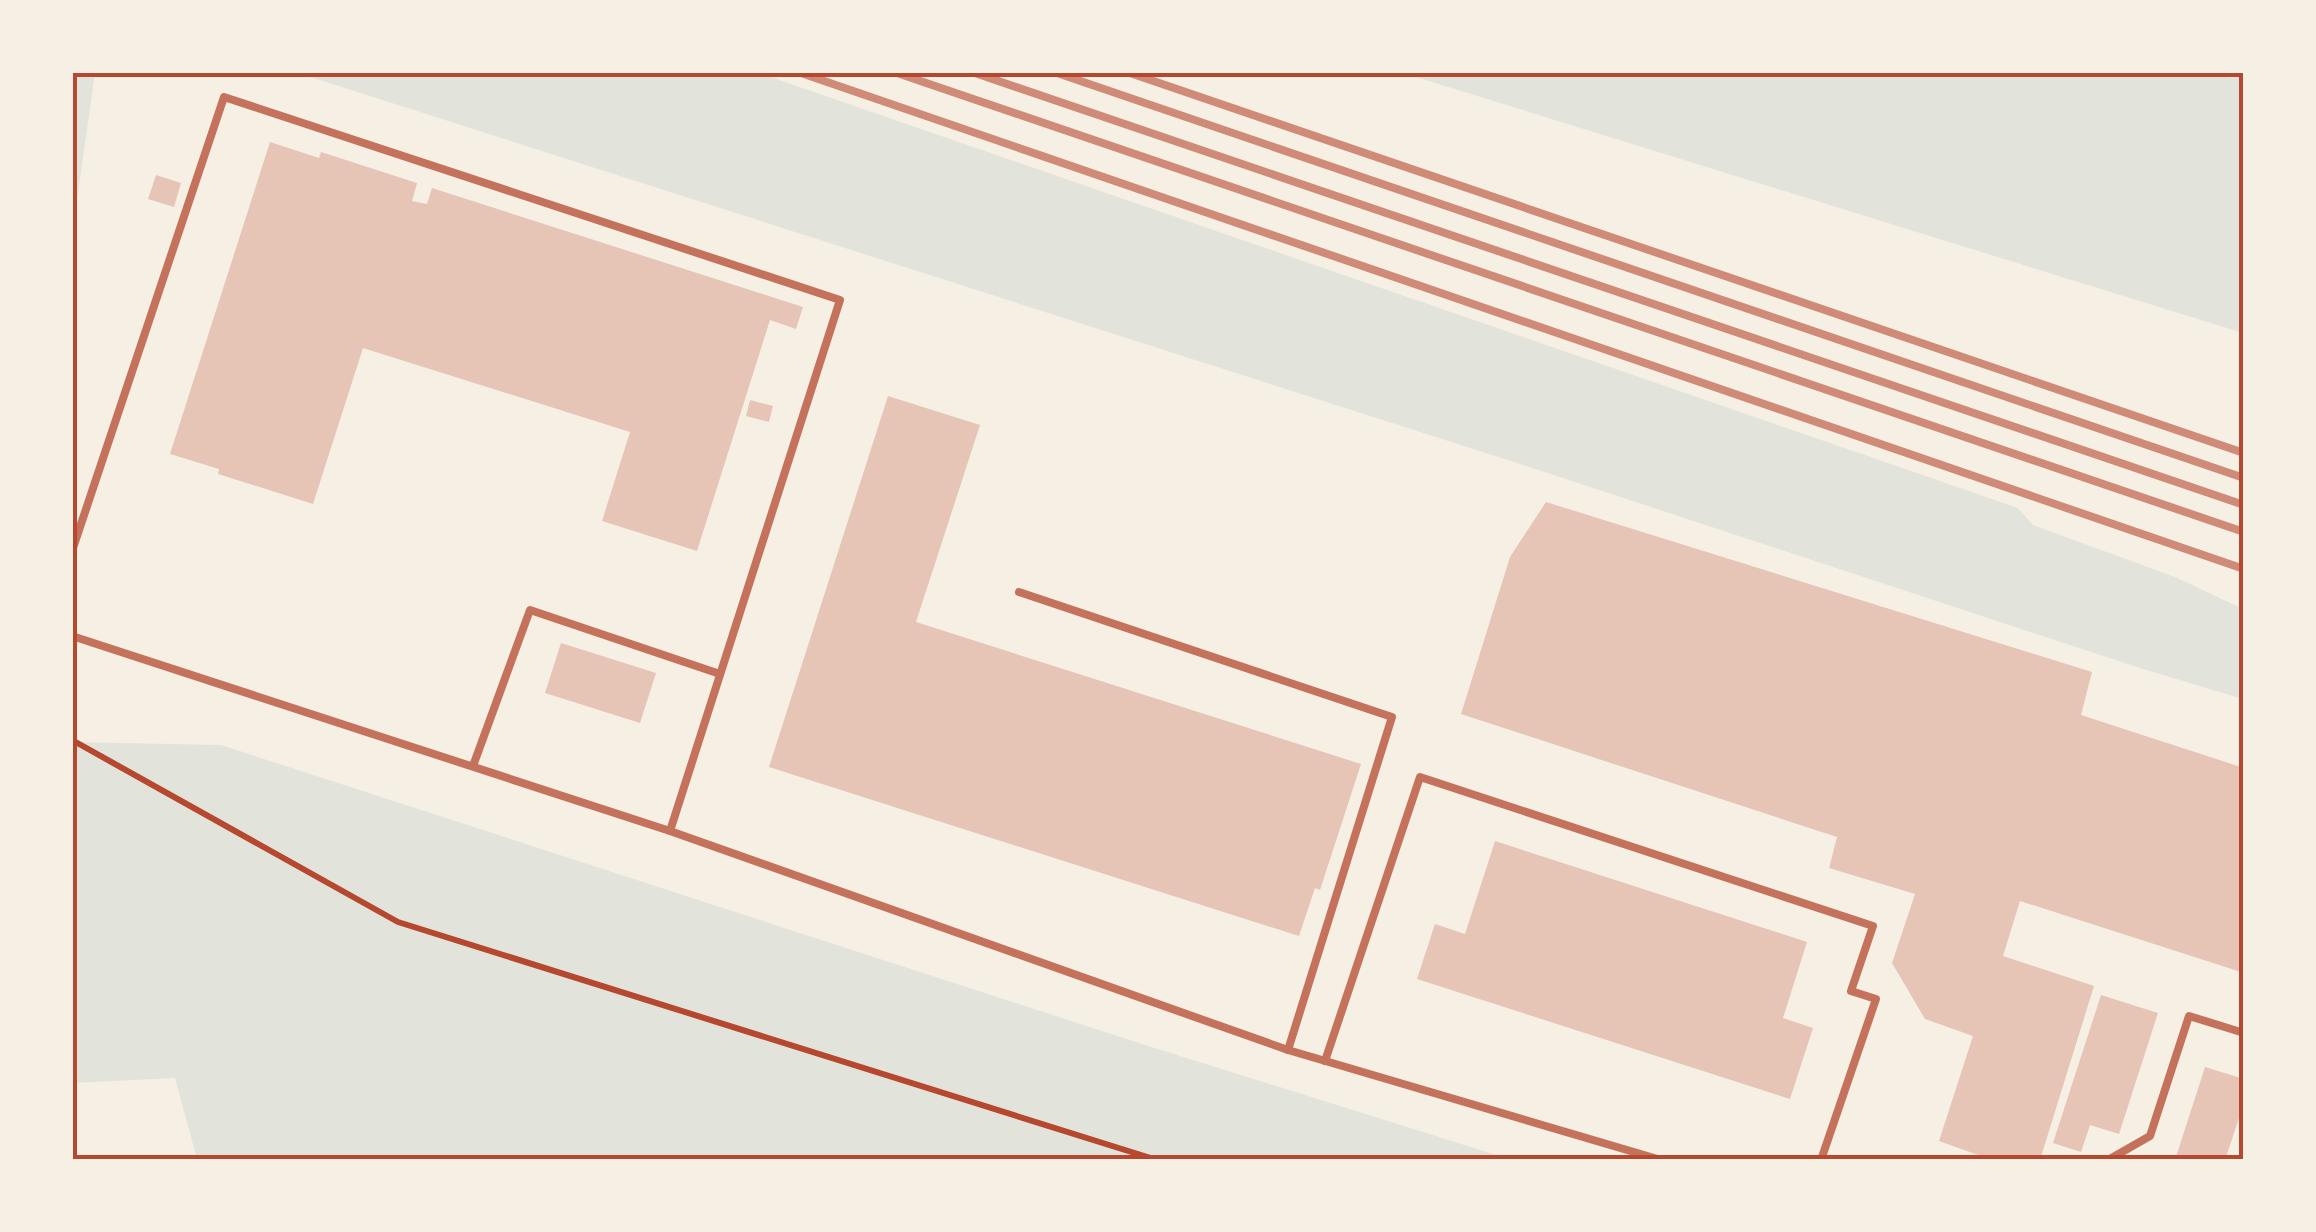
<svg xmlns="http://www.w3.org/2000/svg" width="2316" height="1232" font-family="'Alegreya Sans',sans-serif">
<style>
.green{fill:#e2e4dc}
.building{fill:#e6c5b7}
.lines{fill:none;stroke-linecap:round;stroke-linejoin:round}
.path{stroke:#b5482f;stroke-width:6}
.service{stroke:#c5725c;stroke-width:8}
.rail{stroke:#cf8b77;stroke-width:8}
.neatline{fill:none;stroke:#b5482f;stroke-width:4}
</style>
<rect width="100%" height="100%" fill="#f6efe4"/>
<g class="green">
<path d="M 73,72 L 95,73 L 73,228 L 72,73 Z"/>
<path d="M 298,73 L 759,73 L 2018,508 L 2033,525 L 2175,577 L 2243,609 L 2243,699 L 2143,669 L 1511,461 Z"/>
<path d="M 1403,73 L 2243,73 L 2243,333 Z"/>
<path d="M 72,742 L 221,745 L 1142,1044 L 1509,1159 L 197,1159 L 175,1078 L 73,1083 Z"/>
</g>
<g class="building">
<path d="M 270,142 L 319,158 L 321,152 L 417,183 L 412,201 L 427,204 L 432,188 L 803,307 L 796,329 L 770,320 L 697,551 L 602,521 L 630,432 L 363,348 L 313,504 L 218,474 L 219,469 L 170,454 Z"/>
<path d="M 156,175 L 181,183 L 174,207 L 148,199 Z"/>
<path d="M 888,396 L 980,425 L 916,622 L 1361,764 L 1320,890 L 1315,888 L 1299,936 L 769,767 Z"/>
<path d="M 750,400 L 773,406 L 769,422 L 746,416 Z"/>
<path d="M 1546,502 L 2092,672 L 2081,715 L 2244,768 L 2244,973 L 2020,901 L 2003,956 L 2094,986 L 2040,1160 L 1992,1160 L 1939,1141 L 1973,1036 L 1925,1019 L 1892,963 L 1915,894 L 1829,868 L 1837,837 L 1461,714 L 1510,557 Z"/>
<path d="M 561,643 L 656,673 L 640,723 L 545,693 Z"/>
<path d="M 1495,841 L 1807,942 L 1783,1018 L 1813,1028 L 1790,1099 L 1417,979 L 1435,924 L 1465,934 Z"/>
<path d="M 2101,995 L 2158,1013 L 2119,1134 L 2090,1125 L 2081,1152 L 2053,1143 Z"/>
<path d="M 2205,1067 L 2244,1079 L 2244,1103 L 2225,1160 L 2175,1160 Z"/>
</g>
<g class="lines">
<path class="path" d="M 72,740 L 398,922 L 1157,1160"/>
<g class="service">
<path d="M 72,551 L 224,97 L 840,300 L 670,831"/>
<path d="M 1019,592 L 1392,717 L 1288,1050"/>
<path d="M 72,636 L 670,831 L 1288,1050 L 1661,1160"/>
<path d="M 473,766 L 530,610 L 720,674"/>
<path d="M 1325,1061 L 1420,777 L 1873,926 L 1851,991 L 1876,999 L 1821,1160"/>
<path d="M 2108,1160 L 2150,1136 L 2189,1016 L 2244,1033"/>
</g>
<g class="rail">
<path d="M 798,72 L 2244,569"/>
<path d="M 894,72 L 2244,532"/>
<path d="M 972,72 L 2244,505"/>
<path d="M 1054,72 L 2244,478"/>
<path d="M 1127,72 L 2244,453"/>
</g>
</g>
<rect width="2316" height="1232" fill="none" stroke="#f6efe4" stroke-width="150"/>
<rect x="75" y="75" width="2166" height="1082" class="neatline"/>
</svg>
